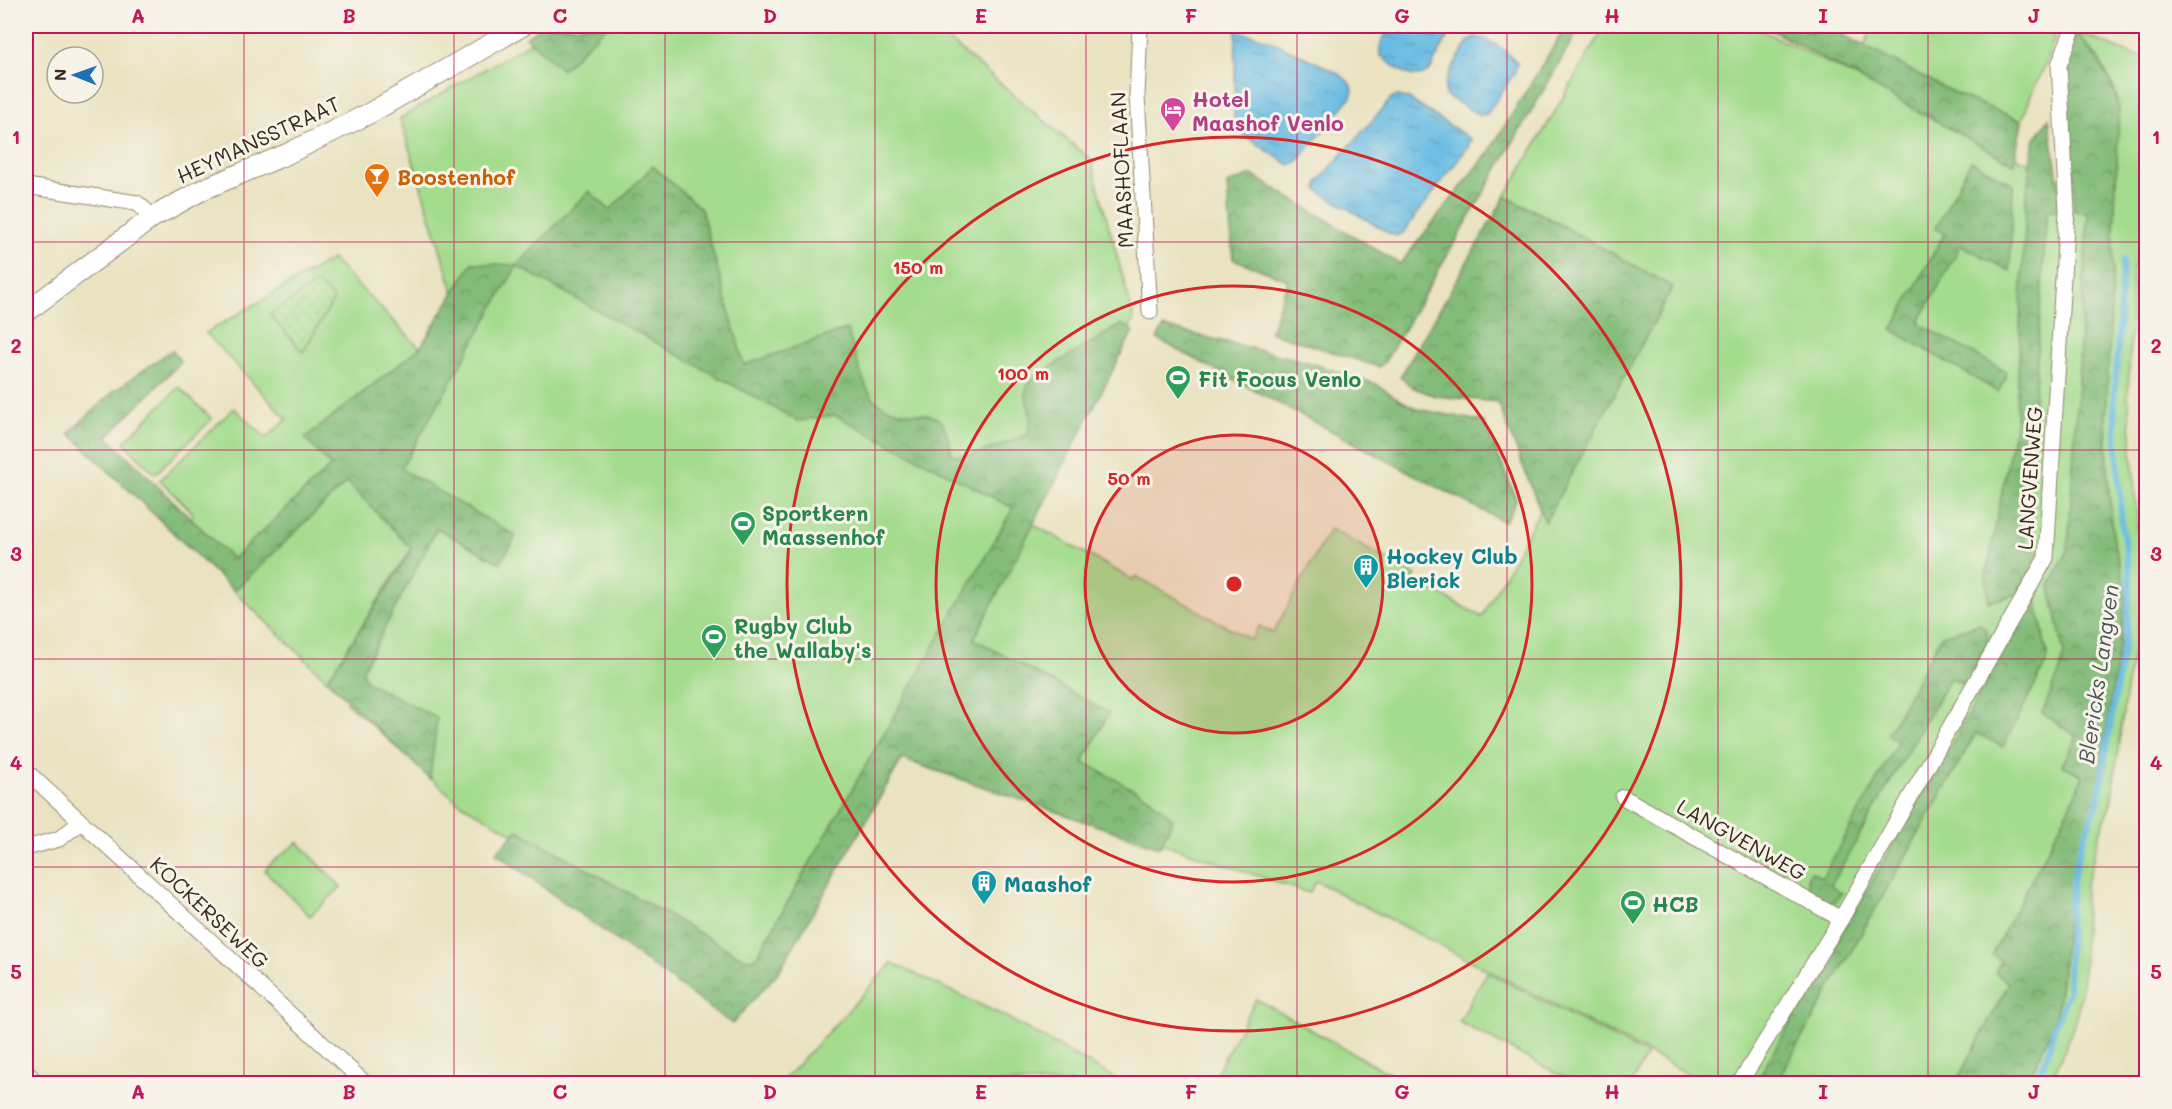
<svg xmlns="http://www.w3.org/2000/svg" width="2172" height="1109" font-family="Mali,sans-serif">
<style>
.green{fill:#a4dc8e;stroke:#708356;stroke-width:1.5}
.forest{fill:url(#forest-crowns);stroke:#5f734c;stroke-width:1.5}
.park{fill:url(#park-dots);stroke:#708356;stroke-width:1.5}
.water{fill:url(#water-ripples);stroke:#517280;stroke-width:1.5}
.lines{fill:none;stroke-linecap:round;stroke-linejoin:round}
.stream{stroke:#67bbe3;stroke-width:6}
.minor-casing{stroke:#928670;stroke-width:17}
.tertiary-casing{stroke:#928670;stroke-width:22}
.minor{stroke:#fff;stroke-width:15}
.tertiary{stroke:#fff;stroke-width:20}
.grid{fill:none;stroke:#c2185b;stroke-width:1.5;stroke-opacity:0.55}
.ring{fill:none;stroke:#d62828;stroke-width:3}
.labels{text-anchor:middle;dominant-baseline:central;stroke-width:6;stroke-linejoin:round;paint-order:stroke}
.hotel-label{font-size:21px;font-weight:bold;fill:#b23c85;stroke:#f7f3e8;text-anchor:start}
.street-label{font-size:21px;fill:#3b2a1e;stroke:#f7f3e8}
.food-label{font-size:21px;font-weight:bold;fill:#c56008;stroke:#f7f3e8;text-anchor:start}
.leisure-label{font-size:21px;font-weight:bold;fill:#27864d;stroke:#f7f3e8;text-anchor:start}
.culture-label{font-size:21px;font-weight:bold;fill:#0d838f;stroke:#f7f3e8;text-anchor:start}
.water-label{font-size:22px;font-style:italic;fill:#485659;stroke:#f7f3e8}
.centre{fill:#d62828;stroke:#f7f3e8;stroke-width:3}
.ring-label{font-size:18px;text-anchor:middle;font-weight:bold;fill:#d62828;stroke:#f7f3e8;stroke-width:6;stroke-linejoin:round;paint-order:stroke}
.neatline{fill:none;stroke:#c2185b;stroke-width:2}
.grid-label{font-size:20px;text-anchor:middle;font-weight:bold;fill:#c2185b}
</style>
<defs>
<pattern id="forest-crowns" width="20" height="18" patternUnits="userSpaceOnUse" patternTransform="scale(1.5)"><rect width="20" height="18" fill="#83bc79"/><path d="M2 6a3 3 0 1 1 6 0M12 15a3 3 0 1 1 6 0" fill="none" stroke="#6c9963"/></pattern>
<pattern id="park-dots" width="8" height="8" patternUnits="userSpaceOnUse" patternTransform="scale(1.5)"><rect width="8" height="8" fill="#a4dc8e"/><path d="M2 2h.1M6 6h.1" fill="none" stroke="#8ebd7a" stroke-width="1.8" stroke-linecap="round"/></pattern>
<pattern id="water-ripples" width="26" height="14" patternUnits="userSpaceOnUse" patternTransform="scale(1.5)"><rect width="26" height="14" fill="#67bbe3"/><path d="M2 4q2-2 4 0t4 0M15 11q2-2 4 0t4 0" fill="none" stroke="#5698b7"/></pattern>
</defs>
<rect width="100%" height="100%" fill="#f7f3e8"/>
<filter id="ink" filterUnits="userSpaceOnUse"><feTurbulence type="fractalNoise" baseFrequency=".0167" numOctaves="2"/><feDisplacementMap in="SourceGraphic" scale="12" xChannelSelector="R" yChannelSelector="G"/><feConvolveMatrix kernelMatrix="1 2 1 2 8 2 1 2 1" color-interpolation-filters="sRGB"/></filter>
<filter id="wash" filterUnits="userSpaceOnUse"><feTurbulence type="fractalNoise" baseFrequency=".008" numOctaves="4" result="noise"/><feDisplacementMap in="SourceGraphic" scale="24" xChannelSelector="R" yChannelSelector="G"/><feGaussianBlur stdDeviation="1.35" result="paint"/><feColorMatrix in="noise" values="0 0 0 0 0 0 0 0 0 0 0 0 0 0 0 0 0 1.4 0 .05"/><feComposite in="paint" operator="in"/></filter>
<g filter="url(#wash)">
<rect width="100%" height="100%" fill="#eae3c2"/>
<g class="green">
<path d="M 559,26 L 932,26 L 1091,160 L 1134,319 L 1027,521 L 1133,580 L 1136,576 L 1251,640 L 1259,626 L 1273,633 L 1330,529 L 1416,575 L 1413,580 L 1482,617 L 1664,282 L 1541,214 L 1505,197 L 1605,26 L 1753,26 L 2103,200 L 2077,737 L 2083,775 L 2071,805 L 2033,951 L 1967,1083 L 1706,1083 L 1316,881 L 1309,893 L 1158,842 L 1074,778 L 1109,713 L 954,629 L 760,974 L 458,802 L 346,702 L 421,559 L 411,549 L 327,680 L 234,591 L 346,482 L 454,294 L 400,118 Z"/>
<path d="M 1873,26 L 2058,26 L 2046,64 L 2031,95 L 2022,121 L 1958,95 L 1864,47 Z"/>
<path d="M 2076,32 L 2134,55 L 2146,57 L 2146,248 L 2139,254 L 2133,271 L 2128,395 L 2137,520 L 2144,575 L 2142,607 L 2126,690 L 2111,803 L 2099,836 L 2090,872 L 2085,884 C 2084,923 2086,962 2080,1000 C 2075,1029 2061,1057 2050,1083 L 2027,1084 L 2052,1028 L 2059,1000 L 2071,878 L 2095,808 L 2125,606 L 2124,581 L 2114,544 L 2109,493 L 2106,423 L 2117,95 L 2100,60 Z"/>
<path d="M 332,259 L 420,348 L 305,438 L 331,466 L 233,560 L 192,520 L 193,513 L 160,480 L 234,408 L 266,438 L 287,419 L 206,333 Z"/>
<path d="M 179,387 L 212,419 L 155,474 L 124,442 Z"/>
<path d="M 298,842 L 341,887 L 310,916 L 265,871 L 269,865 Z"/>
<path d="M 892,963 L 1002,1015 L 1124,1083 L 781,1083 Z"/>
<path d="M 1487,972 L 1647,1055 L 1631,1083 L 1575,1083 L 1459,1022 Z"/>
<path d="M 1256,999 L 1406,1083 L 1211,1083 Z"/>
</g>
<g class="forest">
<path d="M 542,26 L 607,26 L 562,70 L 526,37 Z"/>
<path d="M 1566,26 L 1581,26 L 1386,360 L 1379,367 L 1270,332 L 1288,280 L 1233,259 L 1227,184 L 1252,175 L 1400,264 L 1489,152 Z"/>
<path d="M 1764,26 L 1826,26 L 1958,95 L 2022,121 L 2014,164 Z"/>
<path d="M 2076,32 C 2096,56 2114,79 2119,111 L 2106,423 L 2109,493 L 2114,544 L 2124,581 L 2125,606 L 2095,808 L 2071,878 L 2059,1000 L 2052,1028 L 2027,1083 L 1955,1084 L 2009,983 L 1995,973 L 2001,960 L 1992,955 L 2071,805 L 2083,776 L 2062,765 L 2077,737 L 2042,713 L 2060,671 L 2064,653 L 2050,586 L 2068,550 L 2088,213 L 2074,211 L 2074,180 L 2064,79 L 2068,54 Z"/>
<path d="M 2049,118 L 2062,210 L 2047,211 L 2024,549 L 2040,550 L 2017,594 L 1989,602 L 1986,575 L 2016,419 L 2026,198 L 2031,155 L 2035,139 Z"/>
<path d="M 1971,161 L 2013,184 L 2010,271 L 1961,245 L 1920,320 L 1920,324 L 2005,371 L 2005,379 L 1998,392 L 1892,330 L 1944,234 L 1936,228 Z"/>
<path d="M 653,166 L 701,209 L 744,365 L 847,329 C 854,348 861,384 874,399 C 892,418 932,410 940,420 C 947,427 949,445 953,455 C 977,458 1005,443 1027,434 C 1039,410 1014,397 1034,377 L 1122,324 L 1133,331 L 974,639 L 1109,713 L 1083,762 L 1148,797 L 1173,819 L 1160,847 L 902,759 L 779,971 L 732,1024 L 496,853 L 518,830 L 745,959 L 755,959 L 1013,508 L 835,415 L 798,421 L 517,266 L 401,469 L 516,536 L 500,563 L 437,528 L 363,669 L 363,676 L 369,683 L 437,718 L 430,779 L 327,680 L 410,553 L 411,548 L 347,482 L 234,591 L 69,433 L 114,391 L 172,350 L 181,362 L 107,437 L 233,559 L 331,466 L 305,438 L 420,348 L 472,263 L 517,265 L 589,191 L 610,210 Z"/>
<path d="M 1505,197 L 1541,214 L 1673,287 L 1545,522 L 1498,402 L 1436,396 L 1414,388 L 1400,377 Z"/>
<path d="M 1164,327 L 1304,361 L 1376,384 L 1400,400 L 1418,409 L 1484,422 L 1516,498 L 1515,504 L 1504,522 L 1157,339 Z"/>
<path d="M 2036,597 L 2048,659 L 2003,747 L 1976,733 L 1776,1083 L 1755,1084 Z"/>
<path d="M 1980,624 L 1987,630 L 1988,643 L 1963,684 L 1950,678 L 1831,885 L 1842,893 L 1836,902 L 1827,904 L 1809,893 L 1807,879 L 1811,871 L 1822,878 L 1898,742 L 1887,735 L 1942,635 Z"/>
</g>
<path class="park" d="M 317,283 L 334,299 L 303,352 L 270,315 Z"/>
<g class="water">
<path d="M 1391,26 L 1451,26 L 1451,30 L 1430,70 C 1415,86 1392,65 1380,55 C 1378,44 1386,34 1391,26 Z"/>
<path d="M 1236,30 L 1271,41 L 1338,73 L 1348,81 L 1353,90 L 1351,97 L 1297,162 L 1289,165 L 1236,130 L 1234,124 Z"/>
<path d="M 1473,37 C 1488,37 1508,51 1517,63 L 1515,72 L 1487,114 L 1479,115 L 1445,95 C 1442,77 1460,57 1468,42 Z"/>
<path d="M 1398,96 L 1407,98 L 1471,139 L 1468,147 L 1403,233 L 1396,236 L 1387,232 L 1317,190 L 1318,182 L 1391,99 Z"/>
</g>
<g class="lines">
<path class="stream" d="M 2035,1084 L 2049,1051 L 2054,1028 L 2068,993 L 2070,904 L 2073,877 L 2081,846 L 2098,801 L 2127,624 L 2130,577 L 2122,527 L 2114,403 L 2123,260"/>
</g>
</g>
<g filter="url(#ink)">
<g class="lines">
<defs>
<g id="minor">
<path d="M 1140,26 L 1137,96 L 1150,312"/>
<path d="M 26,186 L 137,203 L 153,217"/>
<path d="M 26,771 L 366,1084"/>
<path d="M 1623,797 L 1841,919"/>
<path d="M 26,848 L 59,839 L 81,822"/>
<path d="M 26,1072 L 38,1084"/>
<path d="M 1739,1084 L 1841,919 L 2046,558 L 2067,211 L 2059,65 L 2074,26"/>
</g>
<path id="tertiary" d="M 26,312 L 153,217 L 204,189 L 287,154 L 370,113 L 522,26"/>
</defs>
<use href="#minor" class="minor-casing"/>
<use href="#tertiary" class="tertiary-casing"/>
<use href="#minor" class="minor"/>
<use href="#tertiary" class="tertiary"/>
</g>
</g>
<path class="grid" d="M 244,26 L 244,1084M 454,26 L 454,1084M 665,26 L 665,1084M 875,26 L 875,1084M 1086,26 L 1086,1084M 1297,26 L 1297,1084M 1507,26 L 1507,1084M 1718,26 L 1718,1084M 1928,26 L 1928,1084M 26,242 L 2146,242M 26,450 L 2146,450M 26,659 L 2146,659M 26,867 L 2146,867"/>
<circle cx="1234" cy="584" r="149" fill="#d62828" fill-opacity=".12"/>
<g class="ring">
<circle cx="1234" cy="584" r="149"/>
<circle cx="1234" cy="584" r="298"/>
<circle cx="1234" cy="584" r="447"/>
</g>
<defs>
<symbol id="hotel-pin" viewBox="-11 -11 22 30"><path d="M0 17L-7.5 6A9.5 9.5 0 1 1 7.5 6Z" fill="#d1479c" stroke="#f7f3e8"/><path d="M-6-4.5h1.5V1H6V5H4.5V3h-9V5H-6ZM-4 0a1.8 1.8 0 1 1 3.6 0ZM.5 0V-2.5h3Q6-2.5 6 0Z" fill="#fff"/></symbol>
<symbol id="bar-pin" viewBox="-11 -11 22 30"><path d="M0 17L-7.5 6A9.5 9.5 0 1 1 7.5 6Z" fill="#e8710a" stroke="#f7f3e8"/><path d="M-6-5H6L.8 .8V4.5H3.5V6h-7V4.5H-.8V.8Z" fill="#fff"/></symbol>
<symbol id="stadium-pin" viewBox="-11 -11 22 30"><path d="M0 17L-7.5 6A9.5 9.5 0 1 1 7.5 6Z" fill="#2e9e5b" stroke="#f7f3e8"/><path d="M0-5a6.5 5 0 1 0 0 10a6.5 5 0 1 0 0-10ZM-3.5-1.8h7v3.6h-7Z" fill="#fff"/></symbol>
<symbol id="building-pin" viewBox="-11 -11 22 30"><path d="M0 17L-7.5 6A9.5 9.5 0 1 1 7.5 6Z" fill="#0f9aa8" stroke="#f7f3e8"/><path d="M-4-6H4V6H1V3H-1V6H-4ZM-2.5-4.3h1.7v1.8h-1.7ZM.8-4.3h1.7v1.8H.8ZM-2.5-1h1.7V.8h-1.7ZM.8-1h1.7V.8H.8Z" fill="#fff"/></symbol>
</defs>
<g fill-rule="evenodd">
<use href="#hotel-pin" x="1158" y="95" width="30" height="40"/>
<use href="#bar-pin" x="362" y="161" width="30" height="40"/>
<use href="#stadium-pin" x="1163" y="363" width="30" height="40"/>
<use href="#stadium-pin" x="728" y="509" width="30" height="40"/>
<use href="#building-pin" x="1351" y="552" width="30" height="40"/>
<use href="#stadium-pin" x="699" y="622" width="30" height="40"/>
<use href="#building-pin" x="969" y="868" width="30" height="40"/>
<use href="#stadium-pin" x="1618" y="888" width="30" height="40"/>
</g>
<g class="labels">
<g class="hotel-label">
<text x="1192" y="98">Hotel<tspan x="1192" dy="24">Maashof Venlo</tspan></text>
</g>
<g class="street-label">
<text transform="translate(258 139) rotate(-25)">HEYMANSSTRAAT</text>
<text transform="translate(1121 170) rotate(-93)">MAASHOFLAAN</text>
<text transform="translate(2029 478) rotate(-86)">LANGVENWEG</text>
<text transform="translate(1742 839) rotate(29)">LANGVENWEG</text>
<text transform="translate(210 912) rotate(43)">KOCKERSEWEG</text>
</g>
<g class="food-label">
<text x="397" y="176">Boostenhof</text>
</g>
<g class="leisure-label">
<text x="1198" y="378">Fit Focus Venlo</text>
<text x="762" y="512">Sportkern<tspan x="762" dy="24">Maassenhof</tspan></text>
<text x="734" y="625">Rugby Club<tspan x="734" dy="24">the Wallaby's</tspan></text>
<text x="1652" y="903">HCB</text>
</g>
<g class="culture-label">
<text x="1386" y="555">Hockey Club<tspan x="1386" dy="24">Blerick</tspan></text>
<text x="1004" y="883">Maashof</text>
</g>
<g class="water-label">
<text transform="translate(2098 674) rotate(-82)">Blericks Langven</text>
</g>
</g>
<circle cx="1234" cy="584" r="9" class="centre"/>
<g class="ring-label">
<text x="918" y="274">150 m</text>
<text x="1023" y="380">100 m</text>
<text x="1129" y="485">50 m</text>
</g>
<rect width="2172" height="1109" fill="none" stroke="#f7f3e8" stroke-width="66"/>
<g transform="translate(75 75) rotate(271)"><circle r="28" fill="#f7f3e8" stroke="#aca397" stroke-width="1.5"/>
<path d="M0-4.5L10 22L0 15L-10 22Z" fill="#1f6fb2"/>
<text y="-9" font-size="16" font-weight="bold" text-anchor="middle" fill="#3b2a1e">N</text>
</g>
<rect x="33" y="33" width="2106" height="1043" class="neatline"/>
<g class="grid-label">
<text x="138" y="23">A</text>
<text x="349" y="23">B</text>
<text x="560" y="23">C</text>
<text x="770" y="23">D</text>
<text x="981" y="23">E</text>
<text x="1191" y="23">F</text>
<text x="1402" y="23">G</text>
<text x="1612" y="23">H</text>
<text x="1823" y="23">I</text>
<text x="2034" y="23">J</text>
<text x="16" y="144">1</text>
<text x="2156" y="144">1</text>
<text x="16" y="353">2</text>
<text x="2156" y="353">2</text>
<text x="16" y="561">3</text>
<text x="2156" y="561">3</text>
<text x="16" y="770">4</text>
<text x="2156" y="770">4</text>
<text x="16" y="979">5</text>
<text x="2156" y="979">5</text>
<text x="138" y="1099">A</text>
<text x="349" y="1099">B</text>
<text x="560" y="1099">C</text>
<text x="770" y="1099">D</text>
<text x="981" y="1099">E</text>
<text x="1191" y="1099">F</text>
<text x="1402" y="1099">G</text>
<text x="1612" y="1099">H</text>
<text x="1823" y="1099">I</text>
<text x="2034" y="1099">J</text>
</g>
</svg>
